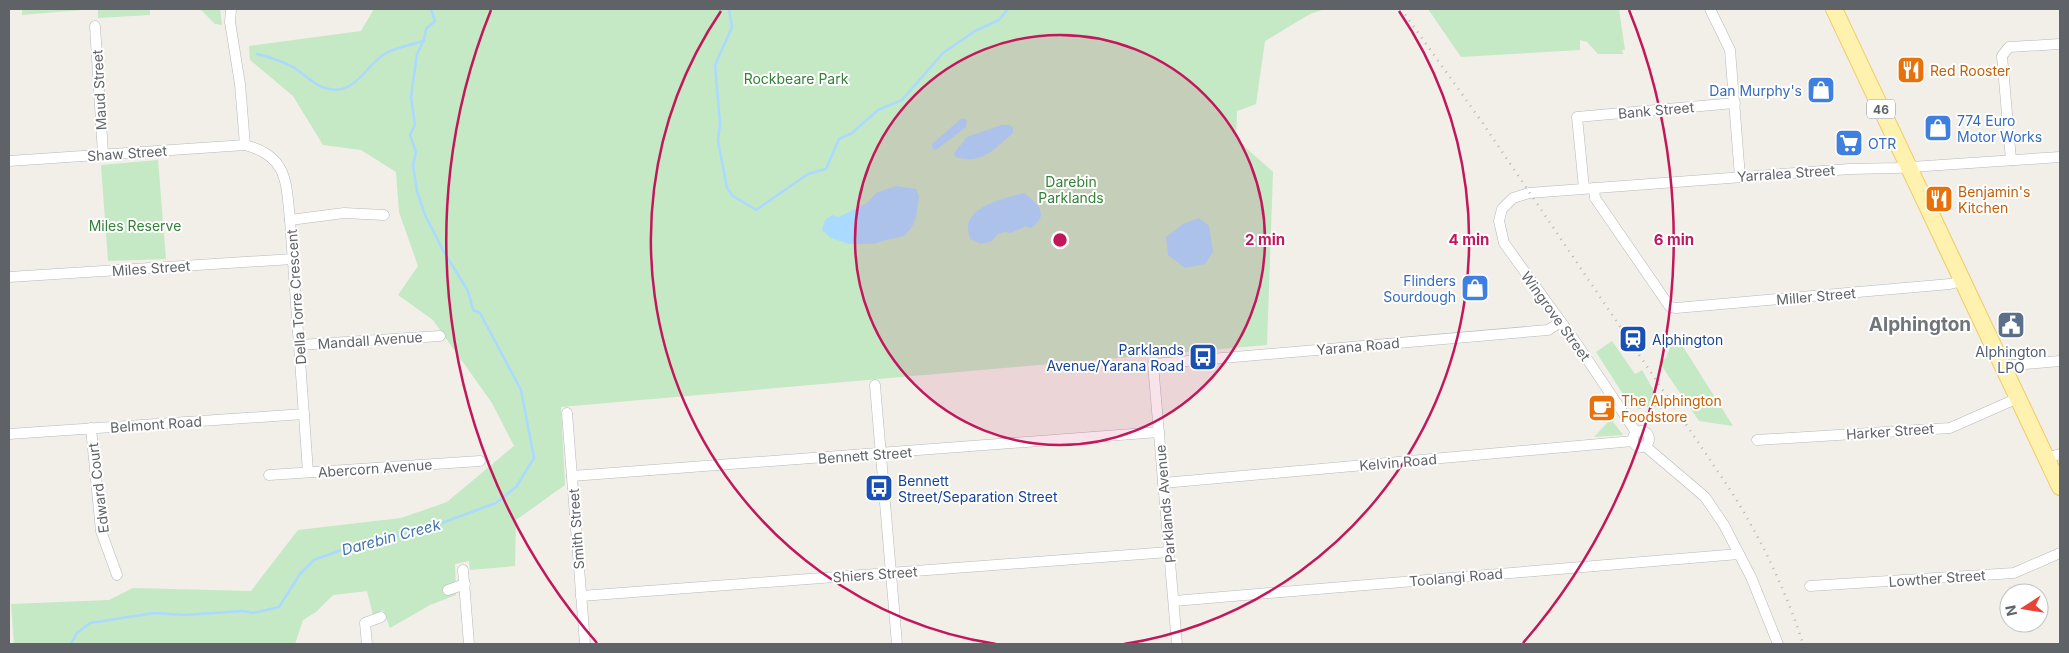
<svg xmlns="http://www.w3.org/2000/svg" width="2069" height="653" font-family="Inter,sans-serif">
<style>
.green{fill:#c5e8c5}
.water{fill:#aadaff}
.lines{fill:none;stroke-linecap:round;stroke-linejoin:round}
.stream{stroke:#aadaff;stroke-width:2.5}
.minor-casing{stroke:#b5b8bc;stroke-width:11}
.primary-casing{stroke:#f2c960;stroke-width:18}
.minor{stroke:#fff;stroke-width:10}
.primary{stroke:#fff2af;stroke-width:16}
.rail{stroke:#b6b7b8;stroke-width:2.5;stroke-dasharray:1 6;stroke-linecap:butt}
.ring{fill:none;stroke:#c2185b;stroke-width:2.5}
.labels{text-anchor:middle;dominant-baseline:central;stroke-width:4;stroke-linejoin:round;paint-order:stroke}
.shield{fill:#fff;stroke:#8f9295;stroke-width:1}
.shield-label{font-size:12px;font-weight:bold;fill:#5f6368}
.food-label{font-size:14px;fill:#c56008;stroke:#fff;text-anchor:start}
.park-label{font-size:14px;fill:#348238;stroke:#fff}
.street-label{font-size:14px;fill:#5f6368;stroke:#fff}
.shop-label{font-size:14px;fill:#366cbe;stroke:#fff;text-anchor:end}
.transit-label{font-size:14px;fill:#164399;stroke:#fff;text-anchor:start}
.service-label{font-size:14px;fill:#4e5e75;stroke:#fff}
.water-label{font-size:15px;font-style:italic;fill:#4174aa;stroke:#fff}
.district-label{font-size:19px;font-weight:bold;fill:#70757a;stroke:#fff}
.centre{fill:#c2185b;stroke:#fff;stroke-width:2.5}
.ring-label{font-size:15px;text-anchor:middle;font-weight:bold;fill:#c2185b;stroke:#fff;stroke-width:4;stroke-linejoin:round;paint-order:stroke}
</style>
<rect width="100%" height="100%" fill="#f1efe8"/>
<g class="green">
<path d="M 22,9 L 93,9 L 22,15 Z"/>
<path d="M 98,9 L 150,9 L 150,15 L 98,18 Z"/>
<path d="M 200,9 L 220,9 L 222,25 L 215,24 Z"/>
<path d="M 374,9 L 1325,9 L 1310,14 L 1265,41 L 1256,104 L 1237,111 L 1236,139 L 1273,172 L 1267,345 L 561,407 L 565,485 L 516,520 L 515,566 L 470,570 L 469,561 L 455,564 L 456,595 L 430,605 L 390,628 L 383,610 L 373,615 L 367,591 L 333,595 L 316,612 L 303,620 L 295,644 L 14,644 L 11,604 L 109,600 L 133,588 L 251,591 L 298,530 L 401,518 L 447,502 L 514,446 L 492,403 L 433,320 L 398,295 L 418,266 L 399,212 L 396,172 L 361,150 L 323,145 L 293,96 L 250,60 L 249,46 L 361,31 Z"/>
<path d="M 1428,9 L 1619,9 L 1625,50 L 1622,50 L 1623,54 L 1598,54 L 1587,42 L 1580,40 L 1580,50 L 1461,57 Z"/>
<path d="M 158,160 L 166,259 L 108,261 L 101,165 Z"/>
<path d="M 1675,334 L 1733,426 L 1699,421 L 1659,362 L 1666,358 Z"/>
<path d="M 1612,341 L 1635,374 L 1642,370 L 1664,409 L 1651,406 L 1639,409 L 1630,405 L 1596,352 Z"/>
<path d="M 1611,419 L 1623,435 L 1594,437 Z"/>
</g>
<g class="water">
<path d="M 962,118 L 967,120 L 966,127 L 936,150 L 933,149 L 932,144 Z"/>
<path d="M 1001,125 L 1010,125 L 1013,128 L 1013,133 C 994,149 983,165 955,157 L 954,153 L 967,137 Z"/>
<path d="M 896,186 L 916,189 L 919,197 L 916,217 L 912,227 L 904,236 L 882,241 L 875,244 L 849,244 L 831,238 L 822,230 L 825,220 L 832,215 L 839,217 L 867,203 L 876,193 Z"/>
<path d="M 1024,193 C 1037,203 1051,214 1031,228 L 1026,226 L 1011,233 L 1005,232 L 998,234 L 992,241 L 981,244 L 970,239 C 969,235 968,230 968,227 C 968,206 1008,197 1024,193 Z"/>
<path d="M 1199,218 L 1209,226 L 1213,252 L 1205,264 L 1185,268 L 1168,255 L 1166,237 L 1183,224 Z"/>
</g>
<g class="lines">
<g class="stream">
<path d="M 729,9 L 732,27 L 715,65 L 720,123 L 718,141 L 727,188 L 733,196 L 756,210 L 808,174 L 826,169 L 839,139 L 852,133 L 878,110 L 902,100 L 943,53 L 975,31 L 999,20 L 1008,9"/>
<path d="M 257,54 C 269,57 282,61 293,67 C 303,73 312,83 322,87 C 355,99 362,68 386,53 C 397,47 411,45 423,41"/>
<path d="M 71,644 L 77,633 L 90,623 L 154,613 L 185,615 L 243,611 L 253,613 L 279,607 L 300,574 L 314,560 L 355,545 L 420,531 L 496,503 L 516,487 L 534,458 L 521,390 L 480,313 L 473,310 L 468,291 L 444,252 L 425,215 L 417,191 L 413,165 L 416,152 L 410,135 L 415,125 L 411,97 L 417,54 L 424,40 L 426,29 L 435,21 L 431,9"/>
</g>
<defs>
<g id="minor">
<path d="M 231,9 L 230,22 L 240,84 L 245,145"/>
<path d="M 1710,9 L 1730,50 L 1740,177"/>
<path d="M 95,26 L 103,154"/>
<path d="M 2011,160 L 2002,56 L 2009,47 L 2060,44"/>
<path d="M 9,161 L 245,145 C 288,156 286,182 290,220 L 308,472"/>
<path d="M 1584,188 L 1577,117 L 1735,103"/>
<path d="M 1594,188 L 1595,198 L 1670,307 L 1676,308 L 1950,284 L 1962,281"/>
<path d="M 290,220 L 344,213 L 384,215"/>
<path d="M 9,277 L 293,259"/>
<path d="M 299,345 L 440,336"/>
<path d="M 2004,368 L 2013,365 L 2060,361"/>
<path d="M 875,385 L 897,644"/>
<path d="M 567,413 L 585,644"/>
<path d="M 91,428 L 101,531 L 117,575"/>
<circle cx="1641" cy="439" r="8"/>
<path d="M 1636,432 L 1577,344 L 1504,243 L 1499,221 L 1502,209 L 1513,198 L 1529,193 L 1850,169 L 1896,168 L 2060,157"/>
<path d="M 9,434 L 304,414"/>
<path d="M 1757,440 L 1950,428 L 2018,398"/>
<path d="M 1645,446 L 1705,497 L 1724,525 L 1751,577 L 1778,644"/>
<path d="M 2046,458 L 2060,454"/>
<path d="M 269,475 L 480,461"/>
<path d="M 572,476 L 1159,432"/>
<path d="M 1163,483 L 1633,441"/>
<path d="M 463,570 L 469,644"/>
<path d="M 1810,586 L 2014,573 L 2060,553"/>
<path d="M 448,590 L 465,584"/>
<path d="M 581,596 L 1169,552"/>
<path d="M 1174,601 L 1739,554"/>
<path d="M 367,644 L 365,623 L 381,617"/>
<path d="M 1177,644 L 1153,364 L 1548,330 L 1561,322"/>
</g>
<path id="primary" d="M 1834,9 L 2060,487"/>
</defs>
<use href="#minor" class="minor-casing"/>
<use href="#primary" class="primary-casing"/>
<use href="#minor" class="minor"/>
<use href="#primary" class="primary"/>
<path class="rail" d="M 1401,9 L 1482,122 L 1731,491 C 1761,539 1786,590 1803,644"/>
</g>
<circle cx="1060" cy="240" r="205" fill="#c2185b" fill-opacity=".12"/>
<g class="ring">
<circle cx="1060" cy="240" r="205"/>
<path d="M996 644A409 409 0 0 1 721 11M1399 11A409 409 0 0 1 1124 644"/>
<path d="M597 643A614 614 0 0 1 491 10M1629 10A614 614 0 0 1 1523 643"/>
</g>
<defs>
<symbol id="restaurant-square" viewBox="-11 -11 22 22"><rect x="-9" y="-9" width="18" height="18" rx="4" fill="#e8710a" stroke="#fff"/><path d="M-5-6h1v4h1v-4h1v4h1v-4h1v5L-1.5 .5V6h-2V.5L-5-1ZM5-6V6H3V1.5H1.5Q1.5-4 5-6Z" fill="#fff"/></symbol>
<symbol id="shop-square" viewBox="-11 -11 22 22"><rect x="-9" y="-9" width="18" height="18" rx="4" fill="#3f7fe0" stroke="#fff"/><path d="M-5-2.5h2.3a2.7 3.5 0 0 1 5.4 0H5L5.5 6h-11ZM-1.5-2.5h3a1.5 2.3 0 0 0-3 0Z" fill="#fff"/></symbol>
<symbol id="supermarket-square" viewBox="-11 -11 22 22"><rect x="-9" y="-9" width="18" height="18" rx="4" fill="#3f7fe0" stroke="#fff"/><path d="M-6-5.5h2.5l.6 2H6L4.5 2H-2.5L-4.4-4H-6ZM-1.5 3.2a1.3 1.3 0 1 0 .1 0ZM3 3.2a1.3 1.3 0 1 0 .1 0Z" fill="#fff"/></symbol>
<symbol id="civic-square" viewBox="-11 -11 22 22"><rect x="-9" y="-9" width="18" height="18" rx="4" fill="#5c6f8a" stroke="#fff"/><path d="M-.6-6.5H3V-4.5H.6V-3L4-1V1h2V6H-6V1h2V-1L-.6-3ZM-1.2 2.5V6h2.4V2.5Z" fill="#fff"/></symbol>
<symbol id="station-square" viewBox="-11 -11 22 22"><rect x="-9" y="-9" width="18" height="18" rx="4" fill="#1a4fb4" stroke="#fff"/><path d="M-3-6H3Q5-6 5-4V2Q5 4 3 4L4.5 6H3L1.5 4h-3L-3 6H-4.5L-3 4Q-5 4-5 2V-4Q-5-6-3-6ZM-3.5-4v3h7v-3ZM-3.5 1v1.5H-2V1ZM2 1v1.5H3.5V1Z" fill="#fff"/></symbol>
<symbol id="bus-square" viewBox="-11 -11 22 22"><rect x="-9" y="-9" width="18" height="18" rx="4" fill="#1a4fb4" stroke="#fff"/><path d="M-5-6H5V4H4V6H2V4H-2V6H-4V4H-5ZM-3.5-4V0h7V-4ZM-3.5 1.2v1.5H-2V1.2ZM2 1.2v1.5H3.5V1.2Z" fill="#fff"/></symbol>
<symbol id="cafe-square" viewBox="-11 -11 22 22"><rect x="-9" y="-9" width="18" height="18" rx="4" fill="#e8710a" stroke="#fff"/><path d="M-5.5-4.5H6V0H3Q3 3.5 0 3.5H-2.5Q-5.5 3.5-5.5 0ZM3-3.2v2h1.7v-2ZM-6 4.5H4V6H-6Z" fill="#fff"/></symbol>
</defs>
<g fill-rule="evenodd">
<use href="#restaurant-square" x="1895" y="54" width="32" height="32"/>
<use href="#shop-square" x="1805" y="74" width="32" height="32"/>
<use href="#shop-square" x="1922" y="112" width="32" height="32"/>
<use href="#supermarket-square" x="1833" y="127" width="32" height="32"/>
<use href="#restaurant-square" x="1923" y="183" width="32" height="32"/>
<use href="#shop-square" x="1459" y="272" width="32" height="32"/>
<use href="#civic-square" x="1995" y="309" width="32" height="32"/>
<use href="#station-square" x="1617" y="323" width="32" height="32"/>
<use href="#bus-square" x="1187" y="341" width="32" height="32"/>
<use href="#cafe-square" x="1586" y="392" width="32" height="32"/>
<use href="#bus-square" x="863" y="472" width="32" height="32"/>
</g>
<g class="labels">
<rect class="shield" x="1867" y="99.5" width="28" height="19" rx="4"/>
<g class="shield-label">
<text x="1881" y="109">46</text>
</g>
<g class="food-label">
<text x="1930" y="70">Red Rooster</text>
<text x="1958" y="191">Benjamin's<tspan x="1958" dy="16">Kitchen</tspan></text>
<text x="1621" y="400">The Alphington<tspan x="1621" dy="16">Foodstore</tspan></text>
</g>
<g class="park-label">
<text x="796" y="78">Rockbeare Park</text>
<text x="1071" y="181">Darebin<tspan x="1071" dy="16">Parklands</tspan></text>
<text x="135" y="225">Miles Reserve</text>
</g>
<g class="street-label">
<text transform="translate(99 90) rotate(-93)">Maud Street</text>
<text transform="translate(1656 110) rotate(-5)">Bank Street</text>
<text transform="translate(127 153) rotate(-4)">Shaw Street</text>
<text transform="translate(1786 173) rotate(-4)">Yarralea Street</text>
<text transform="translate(151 268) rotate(-4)">Miles Street</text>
<text transform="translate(1816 296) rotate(-5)">Miller Street</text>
<text transform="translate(296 297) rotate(-94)">Della Torre Crescent</text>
<text transform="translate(1556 316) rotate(54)">Wingrove Street</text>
<text transform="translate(370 340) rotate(-4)">Mandall Avenue</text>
<text transform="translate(1358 346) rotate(-5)">Yarana Road</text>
<text transform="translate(156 424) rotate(-4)">Belmont Road</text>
<text transform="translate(1890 431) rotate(-4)">Harker Street</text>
<text transform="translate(865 455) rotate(-4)">Bennett Street</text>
<text transform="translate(1398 462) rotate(-5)">Kelvin Road</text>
<text transform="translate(375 468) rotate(-4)">Abercorn Avenue</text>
<text transform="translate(98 488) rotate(-97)">Edward Court</text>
<text transform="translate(1165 504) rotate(-95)">Parklands Avenue</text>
<text transform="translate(576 529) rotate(-94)">Smith Street</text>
<text transform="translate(875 574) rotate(-4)">Shiers Street</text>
<text transform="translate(1456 577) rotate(-5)">Toolangi Road</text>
<text transform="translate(1937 578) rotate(-4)">Lowther Street</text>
</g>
<g class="shop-label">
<text x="1802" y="90">Dan Murphy's</text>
<text x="1957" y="120" text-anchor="start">774 Euro<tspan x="1957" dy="16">Motor Works</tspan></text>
<text x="1868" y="143" text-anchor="start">OTR</text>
<text x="1456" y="280">Flinders<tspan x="1456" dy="16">Sourdough</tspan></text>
</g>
<g class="transit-label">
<text x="1652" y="339">Alphington</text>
<text x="1184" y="349" text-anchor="end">Parklands<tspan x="1184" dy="16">Avenue/Yarana Road</tspan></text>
<text x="898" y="480">Bennett<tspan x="898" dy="16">Street/Separation Street</tspan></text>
</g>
<g class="service-label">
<text x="2011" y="351">Alphington<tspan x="2011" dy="16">LPO</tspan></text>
</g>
<g class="water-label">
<text transform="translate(391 537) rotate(-15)">Darebin Creek</text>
</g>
<g class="district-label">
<text x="1920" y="324">Alphington</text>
</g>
</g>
<circle cx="1060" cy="240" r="8" class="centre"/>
<g class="ring-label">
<text x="1265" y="245">2 min</text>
<text x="1469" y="245">4 min</text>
<text x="1674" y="245">6 min</text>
</g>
<rect width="2069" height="653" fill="none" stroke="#5f6368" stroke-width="20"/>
<g transform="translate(2024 608) rotate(258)"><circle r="24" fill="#ffffff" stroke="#bfc1c3"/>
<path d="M0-4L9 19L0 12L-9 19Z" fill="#ea4335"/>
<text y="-8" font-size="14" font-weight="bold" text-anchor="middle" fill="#5f6368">N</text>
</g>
</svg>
